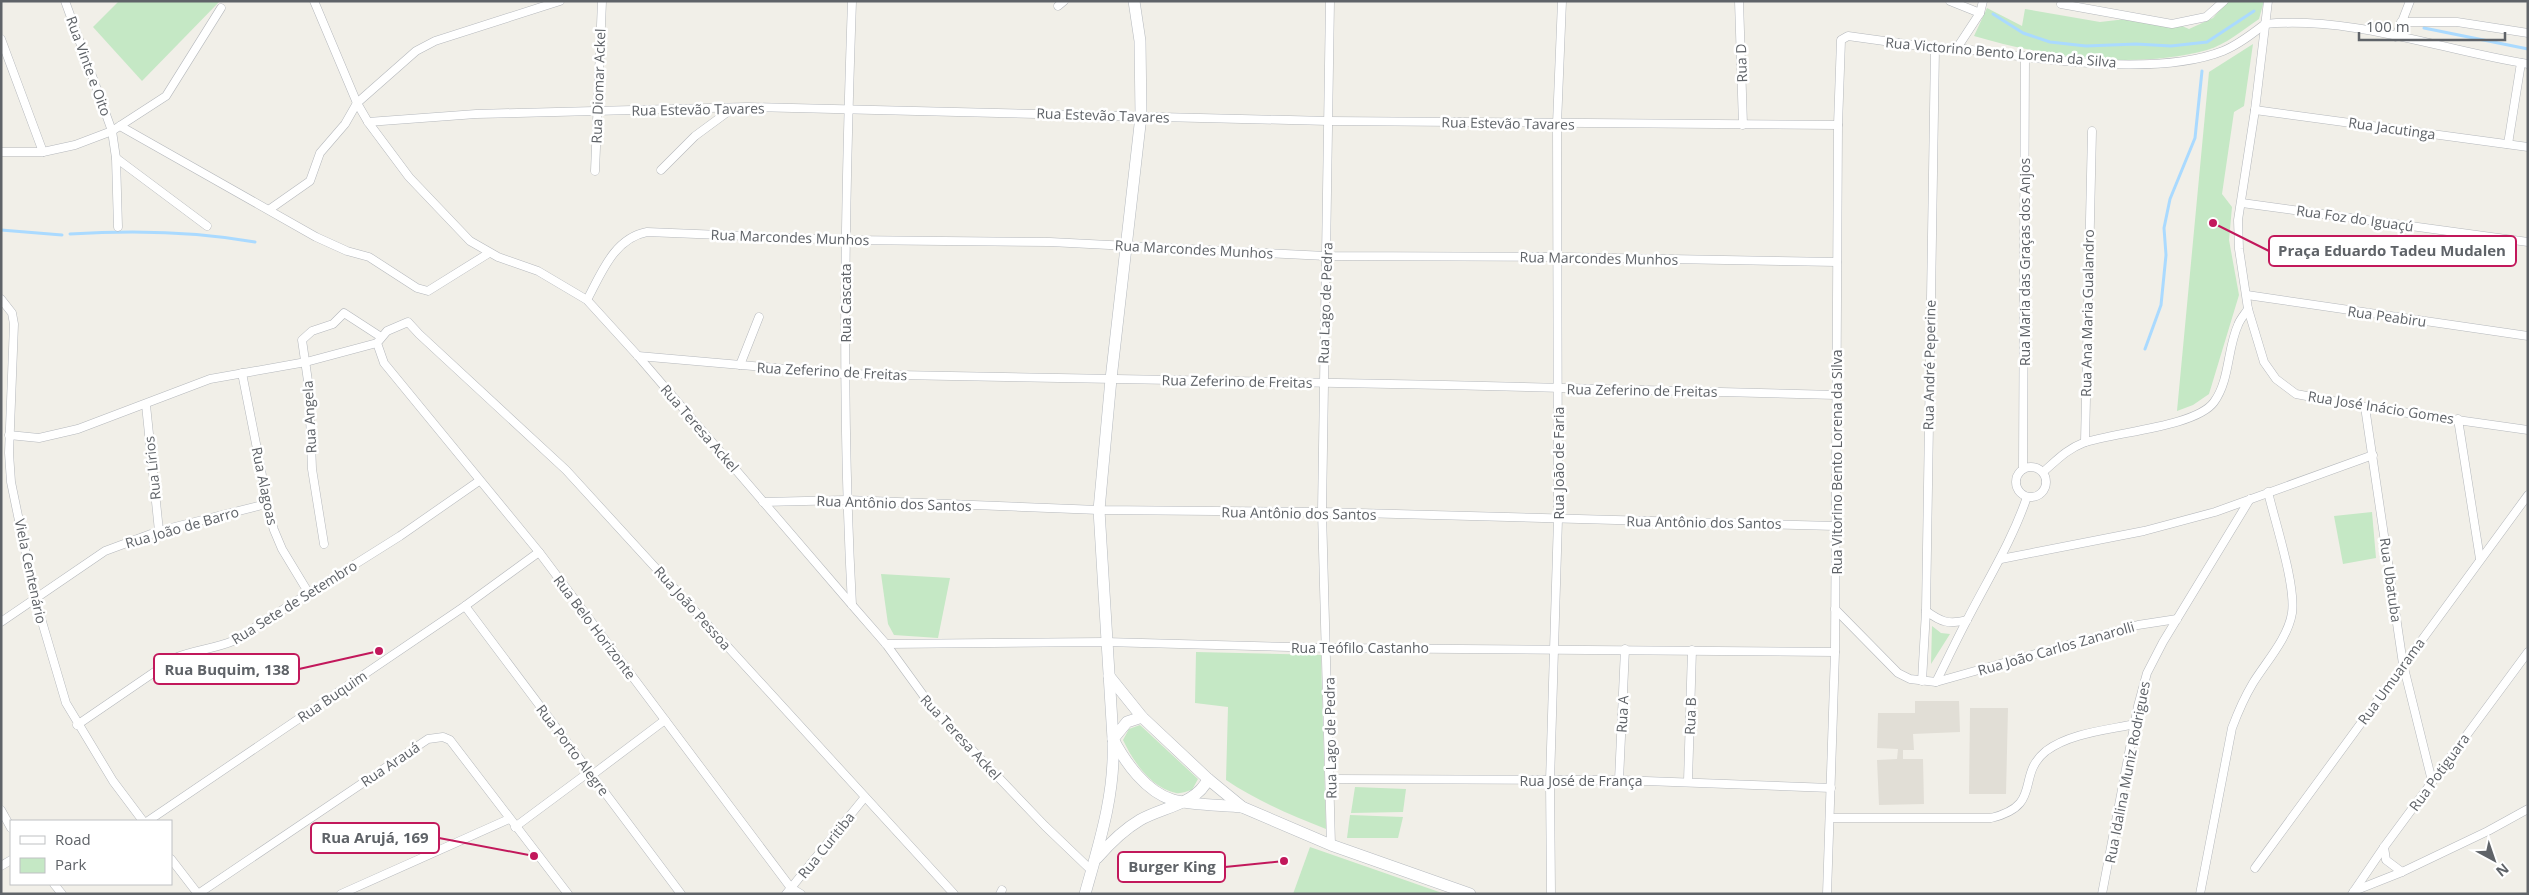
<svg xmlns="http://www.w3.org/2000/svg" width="2529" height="895" font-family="'Open Sans',sans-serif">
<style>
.education{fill:#e1ded6}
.green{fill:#c5e8c5}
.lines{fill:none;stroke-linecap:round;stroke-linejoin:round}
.stream{stroke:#aadaff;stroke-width:3}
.street-casing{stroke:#b5b8bc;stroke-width:9}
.secondary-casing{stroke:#b6babf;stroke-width:12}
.street{stroke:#fff;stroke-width:8}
.secondary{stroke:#fff;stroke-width:11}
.labels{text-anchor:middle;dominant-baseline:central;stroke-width:5;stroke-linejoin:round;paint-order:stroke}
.street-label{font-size:14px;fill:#5f6368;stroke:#fff}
.leader{fill:none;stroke:#c2185b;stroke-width:2}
.callout-dot{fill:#c2185b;stroke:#fff;stroke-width:2}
.callout{fill:#fff;stroke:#c2185b;stroke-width:2}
.callout-label{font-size:15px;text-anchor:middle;font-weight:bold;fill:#5f6368}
</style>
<rect width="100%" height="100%" fill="#f1efe8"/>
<g class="education">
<path d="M 1915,701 L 1959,701 L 1960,732 L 1913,734 L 1914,750 L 1903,750 L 1903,759 L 1923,759 L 1924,804 L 1879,805 L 1877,760 L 1897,759 L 1898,749 L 1877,748 L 1878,713 L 1915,713 Z"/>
<path d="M 1970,708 L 2008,708 L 2006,794 L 1969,794 Z"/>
</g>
<g class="green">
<path d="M 119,1 L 220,1 L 142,81 L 93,27 Z"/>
<path d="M 2228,1 L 2264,1 L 2259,19 C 2243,30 2225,45 2207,50 C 2134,70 2045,57 1974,36 L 1987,8 L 2022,26 L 2025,9 L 2100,22 L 2126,19 L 2169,26 L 2182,26 L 2189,29 L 2213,18 Z"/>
<path d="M 2253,44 L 2244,106 L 2234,112 L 2222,194 L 2232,207 L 2229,240 L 2239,295 L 2209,394 L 2193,405 L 2177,411 L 2209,72 Z"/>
<path d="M 2372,512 L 2376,558 L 2343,564 L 2334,516 Z"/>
<path d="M 881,574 L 950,578 L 938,638 L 894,635 L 888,624 Z"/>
<path d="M 1932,626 L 1941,633 L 1950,634 L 1931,664 Z"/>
<path d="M 1196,652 L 1321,655 L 1326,829 C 1291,815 1257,801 1226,780 L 1228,707 L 1195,703 Z"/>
<path d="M 1140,725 L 1198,779 L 1192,790 C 1187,791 1181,794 1176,793 C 1151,788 1133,761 1123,740 L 1129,729 Z"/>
<path d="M 1355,787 L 1406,789 L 1403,812 L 1351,813 Z"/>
<path d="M 1350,815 L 1403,817 L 1398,838 L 1347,838 Z"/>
<path d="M 1310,847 L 1445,894 L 1293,894 Z"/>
</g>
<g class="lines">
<g class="stream">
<path d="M 1993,14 L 2023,33 L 2050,42 L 2086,46 L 2136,44 L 2171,46 L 2207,42 L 2254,11"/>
<path d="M 2424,28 L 2528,49"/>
<path d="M 1,230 L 62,235"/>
<path d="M 70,234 C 132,230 194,231 255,242"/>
<path d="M 2145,349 L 2161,305 L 2166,255 L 2164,228 L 2170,199 L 2195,138 L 2202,71"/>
</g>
<defs>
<g id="street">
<path d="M 65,1 L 112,131 L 116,158 L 118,227"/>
<path d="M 314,1 L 357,103 L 368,122 L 409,177 L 470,241 L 498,257 L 538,271 L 587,300 L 638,356 L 852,605 L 886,644 L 934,710 L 1045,826 L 1092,871"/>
<path d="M 1330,1 L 1322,512 L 1331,845"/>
<path d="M 1739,1 L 1743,125"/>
<path d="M 1950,1 L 1980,13"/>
<path d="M 2268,1 L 2255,110 L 2238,220 L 2239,249 L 2248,309 L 2264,362 L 2276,379 L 2296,394 L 2365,407 L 2528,430"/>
<path d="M 2061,4 L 2172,24 L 2206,17 L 2224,1"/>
<path d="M 1058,6 L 1064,1"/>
<path d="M 2401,22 L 2457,22 L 2528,33"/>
<path d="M 2265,24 C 2354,16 2441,50 2528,64"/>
<path d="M 2396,37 L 2410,1"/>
<path d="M 1,39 L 43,152"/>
<path d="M 1957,48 L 1980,13 L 1983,1"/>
<path d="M 2255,110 L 2528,147"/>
<path d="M 368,122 L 476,114 L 748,107 L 1329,121 L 1838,125"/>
<path d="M 120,126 L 316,237 L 347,251 L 369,257 L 417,288 L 428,291 L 489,253"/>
<path d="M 2508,144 L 2521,63"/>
<path d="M 1,152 L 43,152 L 75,145 L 112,131 L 166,96 L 221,8"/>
<path d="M 116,158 L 207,226"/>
<path d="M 661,170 L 695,136 L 733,108"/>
<path d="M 595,171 L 602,1"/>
<path d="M 2242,203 L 2528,242"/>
<path d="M 270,209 L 310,181 L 320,153 L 345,124 L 357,103 L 416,51 L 435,41 L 560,1"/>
<path d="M 2247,295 L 2528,336"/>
<path d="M 1,299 L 12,313 L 14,324 L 9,453 L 11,482 L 35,598 L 66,703 L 113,781 L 143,821"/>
<path d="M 587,300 C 601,274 614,238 647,232 L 845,240 L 1050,242 L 1326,256 L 1558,257 L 1837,262"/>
<path d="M 638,356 L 844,374 L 1445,385 L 1836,395"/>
<path d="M 740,365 L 759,317"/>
<path d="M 242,373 L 261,469 L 266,504 L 274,530 L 282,549 L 308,592"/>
<path d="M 146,405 L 159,531"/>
<path d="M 2365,407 L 2403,664 L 2432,781"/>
<path d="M 2458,419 L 2480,559"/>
<path d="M 9,435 L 39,438 L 78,429 L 210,379 L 306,362 L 377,343"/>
<path d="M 2085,442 L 2092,131"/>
<circle cx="2031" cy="482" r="15"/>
<path d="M 2023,469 L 2025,56"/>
<path d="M 2043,472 C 2056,461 2067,449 2083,443 C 2113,432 2196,427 2214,402 C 2230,380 2227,349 2238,325 C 2240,319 2245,314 2248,309"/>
<path d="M 763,502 L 847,500 L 1099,510 L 1322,512 L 1835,526"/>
<path d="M 324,544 L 312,469 L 309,388 L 302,340 L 312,331 L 333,324 L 344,313 L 381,337"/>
<path d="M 2001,559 L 2144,531 L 2215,512 L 2373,455"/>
<path d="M 852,605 C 841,403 845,203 852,1"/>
<path d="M 465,606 L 681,894"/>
<path d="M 1835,609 L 1898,673 L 1910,679 L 1936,682 L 2138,625 L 2177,619"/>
<path d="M 1926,611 C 1941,622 1949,625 1967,620"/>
<path d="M 1,622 L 105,551 L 159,531 L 266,504"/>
<path d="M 886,644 L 1105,642 L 1327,648 L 1835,652"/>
<path d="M 1922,681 L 1926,611 L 1935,48"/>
<path d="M 1936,682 C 1946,662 1956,641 1967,620 C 1988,579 2012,541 2027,497"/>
<path d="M 77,725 L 175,658 C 194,650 214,649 233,641 L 400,536 L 479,481"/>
<path d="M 592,775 L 665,720"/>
<path d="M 1331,779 L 1619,780 L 1831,788"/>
<path d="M 1619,780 L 1625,649"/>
<path d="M 1688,781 L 1692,650"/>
<path d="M 1,810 L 11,828"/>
<path d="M 1830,818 L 1991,818 C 2044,805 2015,776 2046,751 C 2070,733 2107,730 2135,724"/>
<path d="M 148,821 L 465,606 L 539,552"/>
<path d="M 515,827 L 589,772"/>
<path d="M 2384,847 L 2386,860 L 2402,872"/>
<path d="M 171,859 L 198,894 L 428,739 L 443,737 L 450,740 L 568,894"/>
<path d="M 1,866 L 11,860"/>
<path d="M 2255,868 L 2528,495"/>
<path d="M 54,884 L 62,894"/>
<path d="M 2354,891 L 2402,872 L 2488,831 L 2528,809"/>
<path d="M 341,894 L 509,819"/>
<path d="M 786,894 L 865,797"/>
<path d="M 801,894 L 791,888 L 539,552 L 384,363 L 377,343 L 387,331 L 408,322 L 419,334 L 566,470 L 954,894"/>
<path d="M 1000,894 L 1002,890"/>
<path d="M 1551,894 L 1550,781 L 1558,519 L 1557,124 L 1562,1"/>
<path d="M 1827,894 L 1835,652 L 1838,125 L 1841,40 L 1848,36 L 1935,48 L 1957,48 C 2029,58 2155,78 2223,51 C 2238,45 2252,34 2265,24"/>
<path d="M 2102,894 L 2138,706 L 2147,673 L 2163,642 L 2250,499"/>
<path d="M 2200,894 L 2232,728 C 2238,712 2244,698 2253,683 C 2266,662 2288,638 2292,613 C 2296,585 2275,522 2268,492"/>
<path d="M 2352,894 L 2384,847 L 2528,652"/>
</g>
<g id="secondary">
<path d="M 1134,1 L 1140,41 L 1141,116 L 1111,379 L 1099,510 L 1113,739 C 1125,762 1146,792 1173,800 C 1191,805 1222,805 1242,807"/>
<path d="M 1109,676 L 1142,717 L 1208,779 L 1242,807 L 1331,845 L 1470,894"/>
<path d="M 1113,739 L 1127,722 L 1142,717"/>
<path d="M 1097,858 C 1110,843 1123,830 1140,820 C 1163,807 1197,804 1208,779"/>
<path d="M 1085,894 C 1099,844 1115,795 1113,743"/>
</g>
</defs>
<use href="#street" class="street-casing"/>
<use href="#secondary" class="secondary-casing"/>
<use href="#street" class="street"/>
<use href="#secondary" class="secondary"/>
</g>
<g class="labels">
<g class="street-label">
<text transform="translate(2001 52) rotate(5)">Rua Victorino Bento Lorena da Silva</text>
<text transform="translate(1741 63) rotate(-92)">Rua D</text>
<text transform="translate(89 66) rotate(70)">Rua Vinte e Oito</text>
<text transform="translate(598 86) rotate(-88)">Rua Diomar Ackel</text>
<text transform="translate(698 109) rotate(-1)">Rua Estevão Tavares</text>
<text transform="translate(1103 115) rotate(2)">Rua Estevão Tavares</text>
<text transform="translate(1508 123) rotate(1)">Rua Estevão Tavares</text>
<text transform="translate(2392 128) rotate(8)">Rua Jacutinga</text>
<text transform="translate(2355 218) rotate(8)">Rua Foz do Iguaçú</text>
<text transform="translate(790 237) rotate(2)">Rua Marcondes Munhos</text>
<text transform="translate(1194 249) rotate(3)">Rua Marcondes Munhos</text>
<text transform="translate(1599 258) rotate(1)">Rua Marcondes Munhos</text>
<text transform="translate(2024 262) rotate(-90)">Rua Maria das Graças dos Anjos</text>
<text transform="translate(845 303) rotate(-90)">Rua Cascata</text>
<text transform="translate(1325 303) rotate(-88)">Rua Lago de Pedra</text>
<text transform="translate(2087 313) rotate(-89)">Rua Ana Maria Gualandro</text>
<text transform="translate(2387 316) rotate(8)">Rua Peabiru</text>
<text transform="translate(1929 365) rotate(-89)">Rua André Peperine</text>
<text transform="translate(832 371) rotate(3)">Rua Zeferino de Freitas</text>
<text transform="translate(1237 381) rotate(1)">Rua Zeferino de Freitas</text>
<text transform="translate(1642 390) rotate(1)">Rua Zeferino de Freitas</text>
<text transform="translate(2381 407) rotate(9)">Rua José Inácio Gomes</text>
<text transform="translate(309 417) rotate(-93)">Rua Angela</text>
<text transform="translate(700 428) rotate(49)">Rua Teresa Ackel</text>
<text transform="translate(1836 462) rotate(-90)">Rua Vitorino Bento Lorena da Silva</text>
<text transform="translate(1558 463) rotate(-90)">Rua João de Faria</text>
<text transform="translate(152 468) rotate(-96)">Rua Lírios</text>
<text transform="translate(265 486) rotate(78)">Rua Alagoas</text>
<text transform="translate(894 503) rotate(2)">Rua Antônio dos Santos</text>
<text transform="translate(1299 513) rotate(1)">Rua Antônio dos Santos</text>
<text transform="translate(1704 522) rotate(1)">Rua Antônio dos Santos</text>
<text transform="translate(182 527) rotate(-16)">Rua João de Barro</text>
<text transform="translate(31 571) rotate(78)">Viela Centenário</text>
<text transform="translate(2391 580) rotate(82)">Rua Ubatuba</text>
<text transform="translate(294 602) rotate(-32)">Rua Sete de Setembro</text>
<text transform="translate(693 608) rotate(48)">Rua João Pessoa</text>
<text transform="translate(595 627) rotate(53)">Rua Belo Horizonte</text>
<text x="1360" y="647">Rua Teófilo Castanho</text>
<text transform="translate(2056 648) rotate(-16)">Rua João Carlos Zanarolli</text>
<text transform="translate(2391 681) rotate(-54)">Rua Umuarama</text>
<text transform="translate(332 696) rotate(-34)">Rua Buquim</text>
<text transform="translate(1622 714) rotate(-87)">Rua A</text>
<text transform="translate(1690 716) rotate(-88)">Rua B</text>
<text transform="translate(961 737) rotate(47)">Rua Teresa Ackel</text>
<text transform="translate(1330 738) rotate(-91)">Rua Lago de Pedra</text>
<text transform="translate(573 750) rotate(53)">Rua Porto Alegre</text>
<text transform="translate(390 764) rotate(-34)">Rua Arauá</text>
<text transform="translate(2127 772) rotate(-79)">Rua Idalina Muniz Rodrigues</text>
<text transform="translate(2439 772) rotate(-54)">Rua Potiguara</text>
<text x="1581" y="780">Rua José de França</text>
<text transform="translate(826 845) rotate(-51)">Rua Curitiba</text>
</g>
</g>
<path class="leader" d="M2213 223L2269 251M379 651L299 669M534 856L439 838M1284 861L1225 867"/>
<g class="callout-dot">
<circle cx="2213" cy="223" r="5"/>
<circle cx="379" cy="651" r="5"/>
<circle cx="534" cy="856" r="5"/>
<circle cx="1284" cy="861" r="5"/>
</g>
<g class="callout">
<rect x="2269" y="236" width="247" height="30" rx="5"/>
<rect x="154" y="654" width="145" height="30" rx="5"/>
<rect x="311" y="823" width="128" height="30" rx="5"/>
<rect x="1118" y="852" width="107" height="30" rx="5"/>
</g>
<g class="callout-label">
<text x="2392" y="256">Praça Eduardo Tadeu Mudalen</text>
<text x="227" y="675">Rua Buquim, 138</text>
<text x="375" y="843">Rua Arujá, 169</text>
<text x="1172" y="872">Burger King</text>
</g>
<rect width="2529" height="895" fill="none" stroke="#5f6368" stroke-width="5"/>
<rect x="10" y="820" width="162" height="65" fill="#ffffff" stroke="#bfc1c3"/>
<rect x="20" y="836" width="25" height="8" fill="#ffffff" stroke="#bfc1c3"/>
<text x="55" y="845" font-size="15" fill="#5f6368">Road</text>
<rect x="20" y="858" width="25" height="15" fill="#c5e8c5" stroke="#bfc1c3"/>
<text x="55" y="870" font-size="15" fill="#5f6368">Park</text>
<g transform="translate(2494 860) rotate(140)" stroke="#ffffff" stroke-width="4" paint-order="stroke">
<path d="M0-4L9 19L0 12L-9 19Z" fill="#5f6368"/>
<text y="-8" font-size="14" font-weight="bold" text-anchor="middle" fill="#5f6368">N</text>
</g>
<path d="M2359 32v8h146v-8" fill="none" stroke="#5f6368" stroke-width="2.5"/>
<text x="2366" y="32" font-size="15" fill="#5f6368" stroke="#ffffff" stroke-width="4" paint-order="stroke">100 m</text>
</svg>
